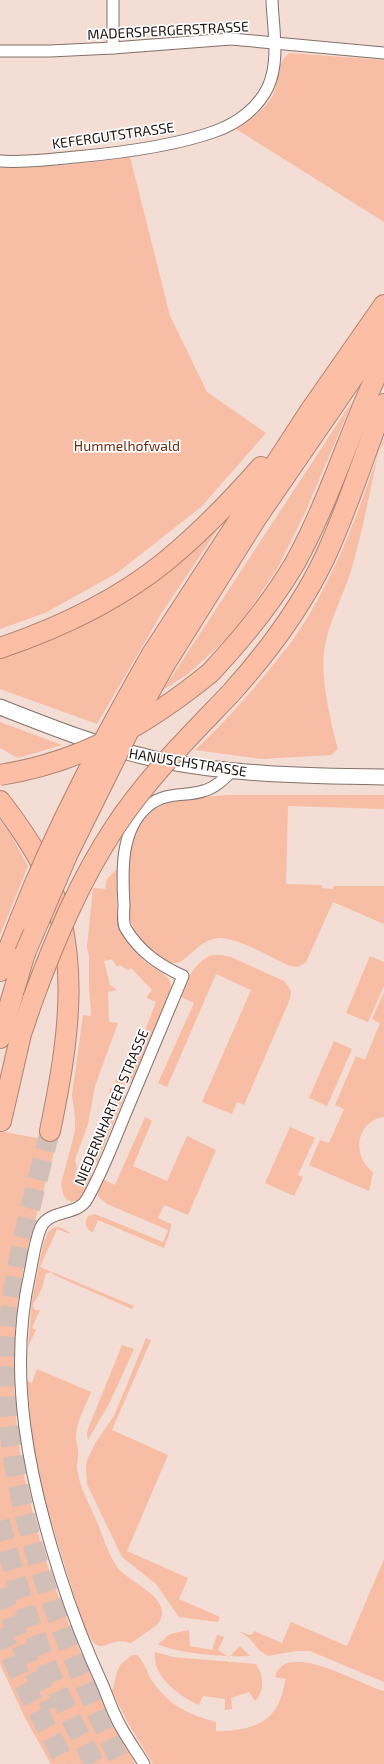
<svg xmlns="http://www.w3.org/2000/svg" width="384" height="1764" font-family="'Exo 2',sans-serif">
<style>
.green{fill:#f8bda5}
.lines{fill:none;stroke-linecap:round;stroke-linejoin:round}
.highway-tunnel{stroke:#d2bfb7;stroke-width:20;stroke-dasharray:20 10;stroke-linecap:butt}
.street-casing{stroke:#837068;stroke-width:13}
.secondary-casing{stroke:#837068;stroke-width:17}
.highway-casing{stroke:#ad8372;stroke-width:22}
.street{stroke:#fff;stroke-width:11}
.secondary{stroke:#fff;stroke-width:15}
.highway{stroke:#fcbfa6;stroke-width:20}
.highway-bridge-casing{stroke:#ad8372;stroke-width:22;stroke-linecap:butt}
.highway-bridge{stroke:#fcbfa6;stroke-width:20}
.labels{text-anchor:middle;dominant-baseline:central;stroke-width:3.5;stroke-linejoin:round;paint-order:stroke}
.street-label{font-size:14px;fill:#1a1310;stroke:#fff}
.park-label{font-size:14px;fill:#6b2e11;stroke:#fff}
</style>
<rect width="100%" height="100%" fill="#f3ddd4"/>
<g class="green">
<path d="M 290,53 L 384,60 L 384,222 L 236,129 C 250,120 265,110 273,95 C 280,81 276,61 290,53 Z"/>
<path d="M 130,157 L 170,316 L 207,392 L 266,433 L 201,507 L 117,573 L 45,613 L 0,629 L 0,168 C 45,168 85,164 130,157 Z"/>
<path d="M 353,400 L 305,513 L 277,569 L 235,631 L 188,674 L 163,690 Z"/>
<path d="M 384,439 L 384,443 L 378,454 C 370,491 363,528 353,564 C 346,590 332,614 326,641 C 318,669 330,721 338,749 L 331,755 L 261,759 L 195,750 C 224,723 249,695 273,665 C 279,657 286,649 292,641 C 315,608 334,570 349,534 C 362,503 372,470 384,439 Z"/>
<path d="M 232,508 L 161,614 L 97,724 L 0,689 L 0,658 L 55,636 Z"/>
<path d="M 0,722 L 62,745 L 18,758 L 0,748 Z"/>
<path d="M 228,795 L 384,795 L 384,809 L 288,806 L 286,884 L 322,885 L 322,888 L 333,889 L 334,886 L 384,886 L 384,924 L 333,902 L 306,962 L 298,967 L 290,966 C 273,958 236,937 219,938 C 199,939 187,962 176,963 C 167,964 160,958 155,953 C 145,945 136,933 131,922 C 125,909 128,858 132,844 C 145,795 187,799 228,795 Z"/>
<path d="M 0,821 L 9,832 L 28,866 L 0,935 Z"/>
<path d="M 118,868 C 118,885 114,914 120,930 C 124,940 135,953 143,960 C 152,968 170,974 171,986 L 167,1001 L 132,1082 L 126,1085 L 115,1082 L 116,1079 L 125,1082 L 156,1002 L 147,998 L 147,996 L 152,990 L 131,968 L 128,970 L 120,965 L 117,967 L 112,959 L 104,961 L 110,985 L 117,990 L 108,992 L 109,1022 L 118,1023 L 95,1086 L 88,1124 L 75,1160 L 77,1168 L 75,1175 L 85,1177 L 88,1168 L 91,1171 L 91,1177 L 80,1199 L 72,1202 L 67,1200 L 63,1194 L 61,1184 L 75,1131 L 75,1117 L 72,1095 L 83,1015 L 91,1016 L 91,1012 L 89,988 L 89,956 L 87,947 L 93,888 L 105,889 L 107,879 Z"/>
<path d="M 212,955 L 221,955 L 231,957 L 284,981 L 291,991 L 290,999 L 244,1105 L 237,1102 L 232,1114 L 202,1102 L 251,990 L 216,974 L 167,1087 L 158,1083 L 194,1003 L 181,997 C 188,979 193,963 212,955 Z"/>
<path d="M 370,956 L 384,962 L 384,986 L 368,1022 L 346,1013 Z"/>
<path d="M 384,992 L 384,1117 C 356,1121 351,1156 373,1172 L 369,1191 L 309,1165 L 320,1140 L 329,1143 L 344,1109 L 335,1105 L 356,1056 L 365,1060 L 380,1023 L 372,1019 Z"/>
<path d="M 334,1041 L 352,1049 L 327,1106 L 309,1098 Z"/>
<path d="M 110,1088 L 123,1093 L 125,1096 L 97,1162 L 91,1156 L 95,1136 L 102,1142 L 115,1098 L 109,1092 Z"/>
<path d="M 145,1117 L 152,1121 L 133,1166 L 167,1181 L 187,1136 L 216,1150 L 188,1215 L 164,1205 L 158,1218 L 171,1224 C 172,1229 166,1242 164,1248 L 98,1220 L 93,1232 C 85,1229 84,1223 88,1216 L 95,1214 L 163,1242 L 168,1230 L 107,1204 L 98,1196 L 97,1191 L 102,1179 L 115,1185 Z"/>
<path d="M 290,1127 L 315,1138 L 298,1175 L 303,1177 L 294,1196 L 265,1183 Z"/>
<path d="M 0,1131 L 57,1142 C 42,1197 23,1254 17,1310 C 13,1358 13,1407 20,1454 C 22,1471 27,1488 31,1505 C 52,1596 91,1681 135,1764 L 51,1764 L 24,1716 L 0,1664 Z"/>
<path d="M 59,1227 L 69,1232 L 70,1234 L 57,1229 L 40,1267 L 134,1306 L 132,1309 L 54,1275 L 51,1272 L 45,1274 C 45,1283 39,1297 33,1303 L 33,1307 L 35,1310 L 40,1310 L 32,1328 L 36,1330 L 28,1347 L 32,1300 L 43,1245 L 48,1232 L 53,1228 Z"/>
<path d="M 146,1338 L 151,1340 L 112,1430 L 168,1455 L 127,1551 L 188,1578 L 179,1599 L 220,1617 L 218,1622 L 179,1617 L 156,1584 L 122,1557 L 87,1484 L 86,1467 L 87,1460 L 96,1442 L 114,1416 Z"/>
<path d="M 122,1345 L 134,1349 L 110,1402 L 88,1440 L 87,1434 L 88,1429 Z"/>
<path d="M 37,1369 L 91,1392 C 86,1405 77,1420 76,1435 C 75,1441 78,1444 78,1450 C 79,1456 77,1462 77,1468 C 79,1487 90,1505 97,1522 C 103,1537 108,1553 117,1567 C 127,1582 178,1599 157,1625 L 131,1643 C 103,1634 102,1667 82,1621 L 49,1515 L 41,1482 L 33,1446 L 27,1381 L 32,1383 Z"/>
<path d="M 384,1559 L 384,1682 L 310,1651 L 296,1651 L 268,1656 L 260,1651 L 248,1637 L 238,1631 L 250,1635 L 253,1634 L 254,1631 L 282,1643 L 291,1622 L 347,1646 Z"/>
<path d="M 189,1630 L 190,1646 L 212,1650 L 217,1635 L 224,1637 L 218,1650 L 229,1657 L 240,1646 L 250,1656 C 228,1657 177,1654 158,1644 L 170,1634 Z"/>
<path d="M 155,1652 L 173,1657 L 256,1664 C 264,1676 265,1690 255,1701 L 249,1692 L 231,1698 L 232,1709 L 225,1710 L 225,1699 L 203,1696 L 199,1705 C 179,1696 152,1677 155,1652 Z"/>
<path d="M 132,1655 L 137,1655 C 144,1661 146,1671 151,1679 C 168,1705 187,1714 216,1722 L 216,1731 C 238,1731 264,1728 276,1708 C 282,1699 283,1689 286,1679 L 275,1677 C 286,1638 361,1686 384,1691 L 384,1764 L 153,1764 L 129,1725 L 112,1691 L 117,1672 L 121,1664 Z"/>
</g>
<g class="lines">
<g class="highway-tunnel">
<path d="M 50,1131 C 32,1202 11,1274 7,1348 C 0,1496 59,1633 121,1764"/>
<path d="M 0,1521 C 21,1606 52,1688 95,1764"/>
<path d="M 0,1589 L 24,1651 L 52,1708"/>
<path d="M 0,1629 L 21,1679 L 66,1764"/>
</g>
<defs>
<g id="street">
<path d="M 113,0 L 113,48"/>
<path d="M 0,51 L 50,51 L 113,48 L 231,39 L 384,53"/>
<path d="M 0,161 C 25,163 51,159 76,157 C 119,153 175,146 216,131 C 238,123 258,108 268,87 C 280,61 273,28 272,0"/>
<path d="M 144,1764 C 137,1752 128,1740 121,1727 C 114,1715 109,1701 104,1688 C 87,1651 72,1613 60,1575 C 29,1478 7,1375 30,1273 C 33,1258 35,1241 41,1227 C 50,1209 78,1216 87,1199 C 103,1171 114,1141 126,1112 C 145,1067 164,1022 183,976 C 159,965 140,952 126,929 C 122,923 124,912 124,905 C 122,872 120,829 148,806 C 166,791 185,797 203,791 C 215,788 224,779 232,771"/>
</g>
<path id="secondary" d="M 0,707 C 51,727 101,747 155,759 C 230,775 308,776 384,777"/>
<g id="highway">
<path d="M 0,648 C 59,628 117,601 166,561 C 200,533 232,500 261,467"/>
<path d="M 152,654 L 310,411 L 384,305"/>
<path d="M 165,664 L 257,517 L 384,332"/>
<path d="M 210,673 C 242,639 271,604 295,563 C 331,498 351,426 384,359"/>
<path d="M 230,694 C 267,653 301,608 325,557 C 348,508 364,455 384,404"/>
<path d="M 0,801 C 14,819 28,839 39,859 C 84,947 69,1039 50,1131"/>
<path d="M 0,971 L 20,920"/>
<path d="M 0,1038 L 25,953"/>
<path d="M 1,1121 L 21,1034 L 33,999"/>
</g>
</defs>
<use href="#street" class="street-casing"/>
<use href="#secondary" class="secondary-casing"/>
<use href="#highway" class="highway-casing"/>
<use href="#street" class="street"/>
<use href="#secondary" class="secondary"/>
<use href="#highway" class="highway"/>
<defs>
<g id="highway-bridge">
<path d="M 0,775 C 82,762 146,725 210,673"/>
<path d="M 20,920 C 56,828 103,740 152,654"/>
<path d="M 25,953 L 68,853 L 135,718 L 165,664"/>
<path d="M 33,999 C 55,939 80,880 115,827 C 147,778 190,736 230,694"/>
</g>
</defs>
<use href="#highway-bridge" class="highway-bridge-casing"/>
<use href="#highway-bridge" class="highway-bridge"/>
</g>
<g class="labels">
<g class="street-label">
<text transform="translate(168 30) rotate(-3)">MADERSPERGERSTRASSE</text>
<text transform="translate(113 135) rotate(-8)">KEFERGUTSTRASSE</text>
<text transform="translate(188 762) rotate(9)">HANUSCHSTRASSE</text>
<text transform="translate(111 1107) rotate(-67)">NIEDERNHARTER STRASSE</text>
</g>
<g class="park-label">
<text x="127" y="445">Hummelhofwald</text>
</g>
</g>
</svg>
